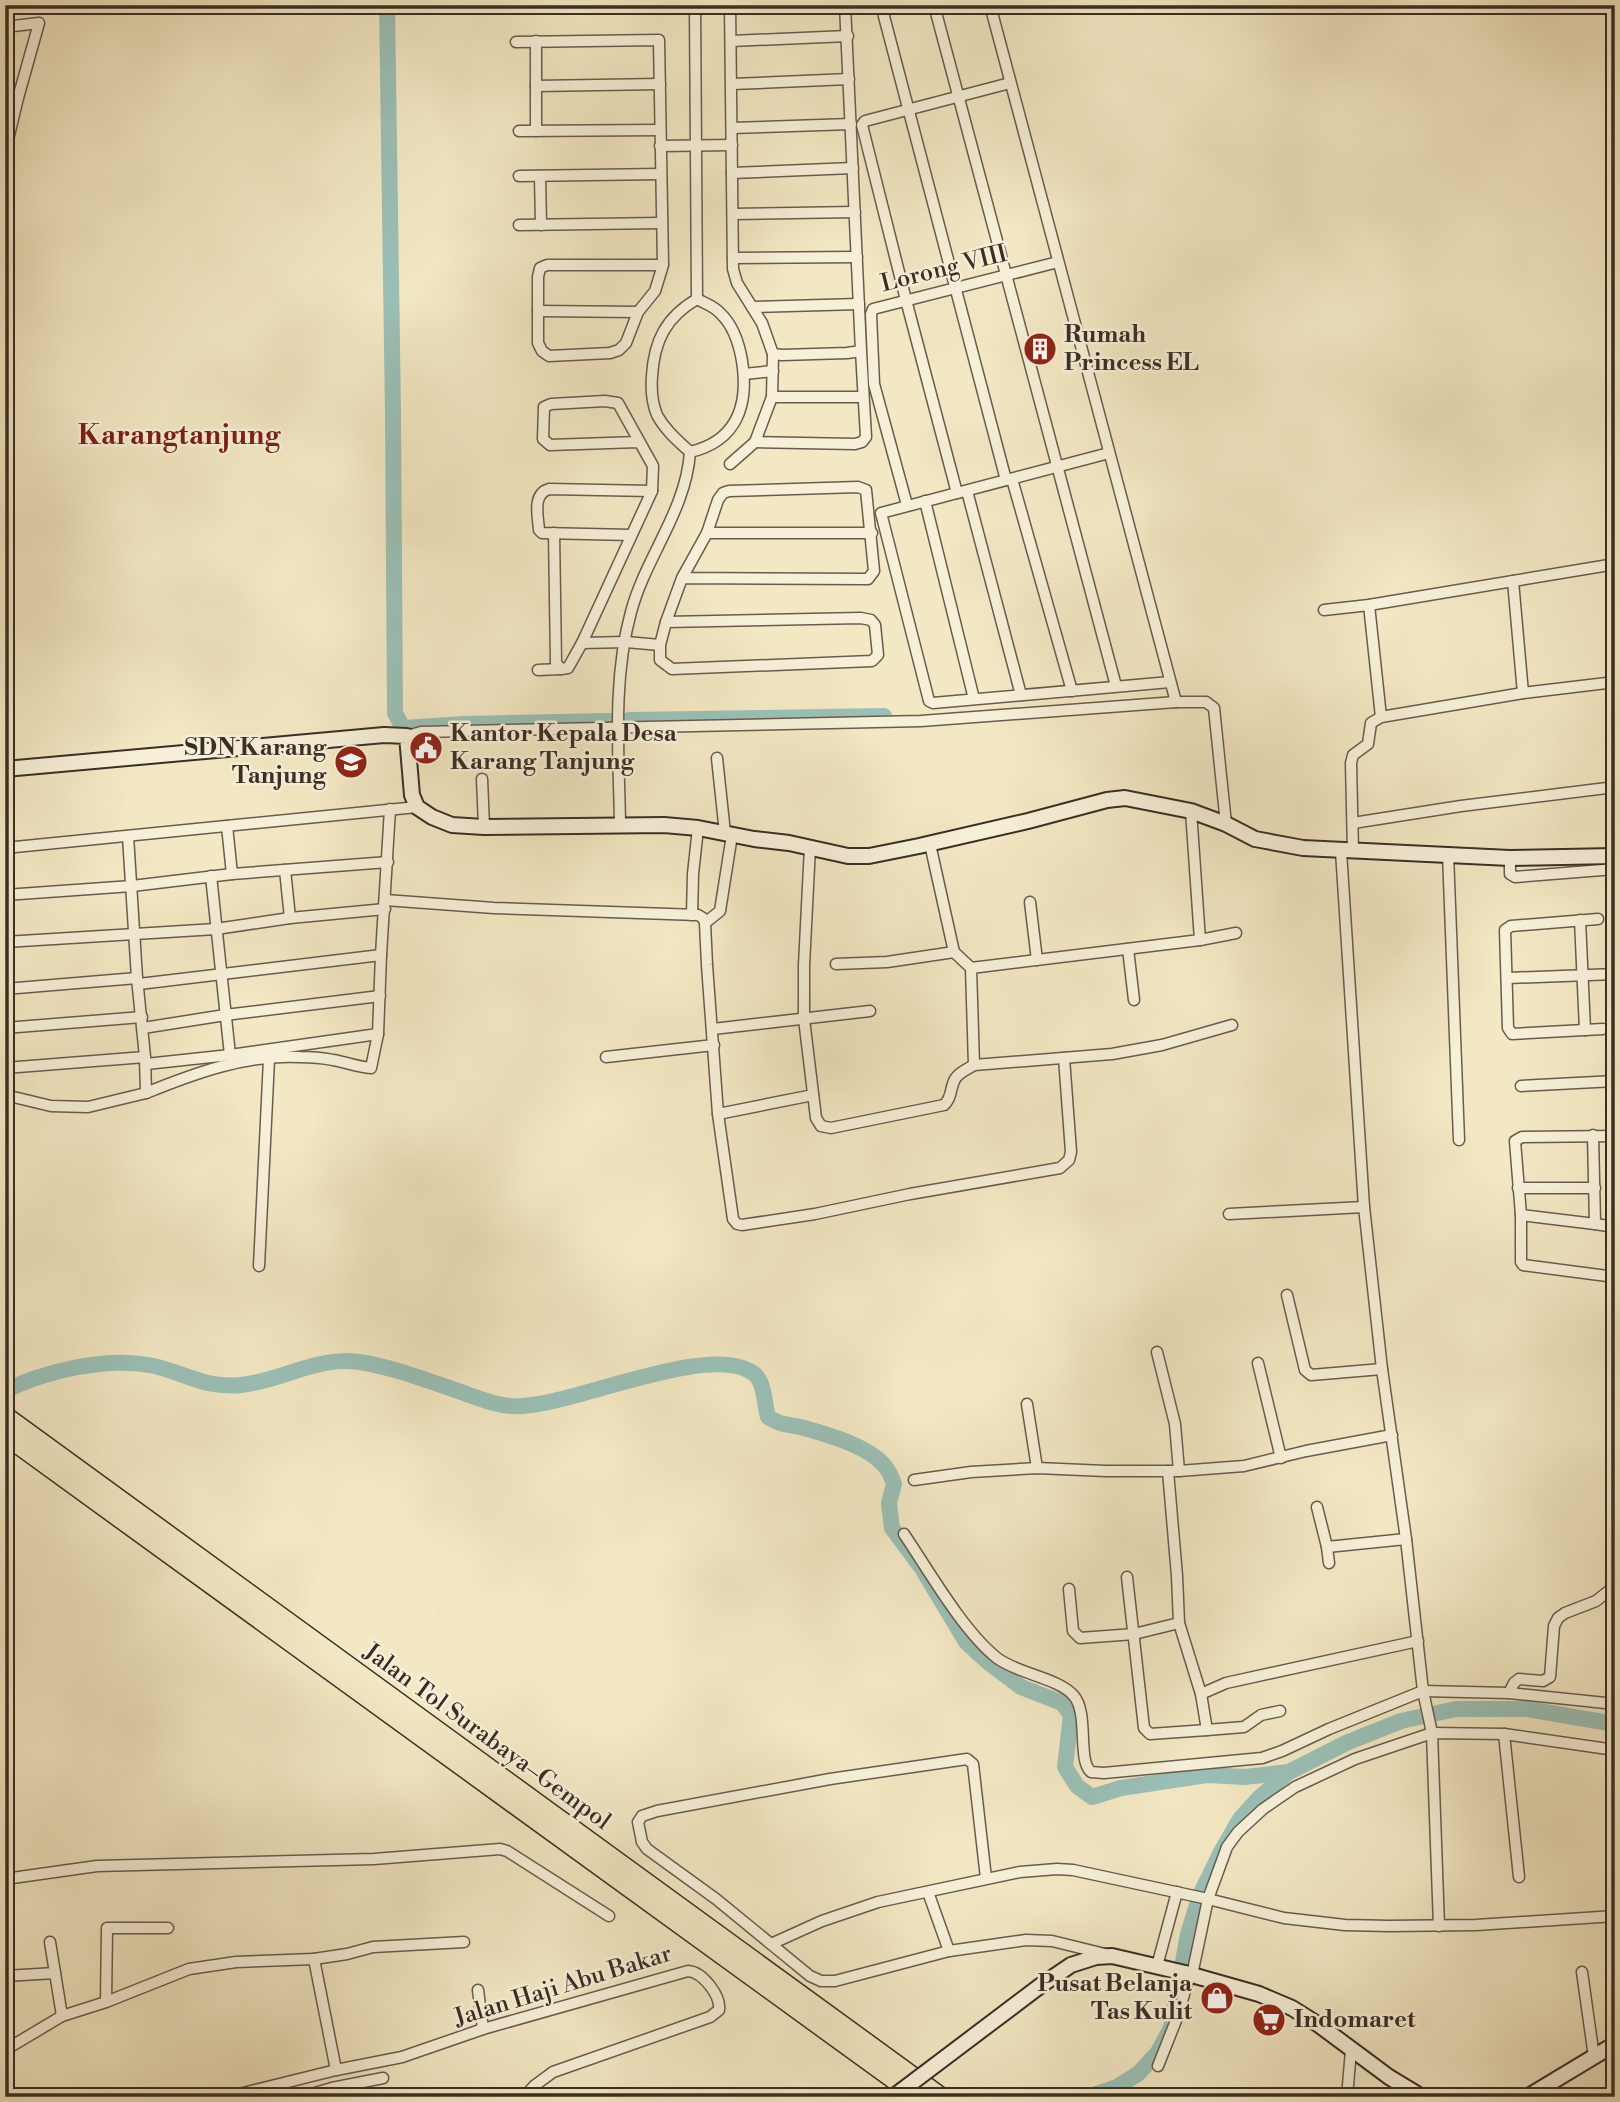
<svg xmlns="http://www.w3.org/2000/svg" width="1620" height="2102" font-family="'Libre Bodoni',serif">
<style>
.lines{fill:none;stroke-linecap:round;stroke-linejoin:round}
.river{stroke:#9bc0b7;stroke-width:16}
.street-casing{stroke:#685c4d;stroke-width:13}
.secondary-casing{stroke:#392e25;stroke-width:18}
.highway-casing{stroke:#392e25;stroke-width:21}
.street{stroke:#f7f0d9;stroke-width:10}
.secondary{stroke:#f7f0d9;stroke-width:14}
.highway{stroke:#f3e8c4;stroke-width:18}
.secondary-bridge-casing{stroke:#392e25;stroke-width:18;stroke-linecap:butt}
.secondary-bridge{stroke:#f7f0d9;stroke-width:14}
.labels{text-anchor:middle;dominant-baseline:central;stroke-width:5;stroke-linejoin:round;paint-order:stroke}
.street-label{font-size:24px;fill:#392e25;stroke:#f7f0d9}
.poi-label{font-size:24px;font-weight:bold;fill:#392e25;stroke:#f7f0d9;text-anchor:start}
.quarter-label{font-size:28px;font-weight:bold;fill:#7a1f14;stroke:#f7f0d9}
</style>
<rect width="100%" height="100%" fill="#f3e8c4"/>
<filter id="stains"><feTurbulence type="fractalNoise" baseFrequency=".00286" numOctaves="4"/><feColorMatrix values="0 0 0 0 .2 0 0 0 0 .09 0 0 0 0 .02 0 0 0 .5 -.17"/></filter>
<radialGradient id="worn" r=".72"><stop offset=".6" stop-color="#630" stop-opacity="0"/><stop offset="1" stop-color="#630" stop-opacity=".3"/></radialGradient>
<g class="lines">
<g class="river">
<path d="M 387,5 L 393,414 L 395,713 L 403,728 L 464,724 L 610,721"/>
<path d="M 629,720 L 884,716"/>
<path d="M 5,1391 C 44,1371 106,1357 149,1365 C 182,1371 203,1389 241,1385 C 281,1381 317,1356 359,1362 C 392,1367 424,1379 455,1390 C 476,1397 499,1408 522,1406 C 576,1404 710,1342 753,1373 C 765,1381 764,1404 768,1417 C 782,1426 789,1424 804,1428 C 829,1435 872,1447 887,1469 C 890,1473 892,1479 894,1484 L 889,1503 L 892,1528 L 921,1567 L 966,1642 L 988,1662 L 1021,1687 L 1062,1703 L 1071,1715 L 1065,1767 L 1077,1786 L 1092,1797 L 1121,1788 L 1207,1775 L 1245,1777 L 1289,1772"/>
<path d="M 1087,2097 L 1117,2087 L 1139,2073 L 1158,2052 L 1171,2028 L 1188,1934 L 1200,1895 L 1221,1852 L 1240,1819 L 1260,1797 L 1289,1772 L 1346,1743 L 1401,1721 L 1456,1709 L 1527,1709 L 1615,1724"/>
</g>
<defs>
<g id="street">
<path d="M 695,5 L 697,299"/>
<path d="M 730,5 L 733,269 L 737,283 L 762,323 L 773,354 L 782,355 L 847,353 L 861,351 L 845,5"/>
<path d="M 881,5 L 1006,480"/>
<path d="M 934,5 L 1116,686"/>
<path d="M 990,5 L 1176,702"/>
<path d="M 5,27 L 39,23 L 18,98 L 5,152"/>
<path d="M 536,41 L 536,131"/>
<path d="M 731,41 L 848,36"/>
<path d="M 516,42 L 659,40 L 663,265 L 655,291 L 638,312 L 626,343 L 619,350 L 610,353 L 549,356 L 542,351 L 538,343 L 538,277 L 540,268 L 547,265 L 663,265"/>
<path d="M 732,84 L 849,79"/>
<path d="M 536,86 L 660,84"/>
<path d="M 5,98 L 18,98"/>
<path d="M 732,128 L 851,124"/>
<path d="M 519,131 L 660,130"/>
<path d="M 660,146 L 732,145"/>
<path d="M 732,173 L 853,168"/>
<path d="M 519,176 L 661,174"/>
<path d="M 540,176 L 541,225"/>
<path d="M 733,214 L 855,212"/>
<path d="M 519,225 L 661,223"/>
<path d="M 733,258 L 857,257"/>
<path d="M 752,307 L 859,304"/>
<path d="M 538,311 L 638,312"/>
<path d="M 744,374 L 773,371"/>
<path d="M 772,397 L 863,397"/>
<path d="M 638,442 L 550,445 L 543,439 L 544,407 L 551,404 L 605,401 L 618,403 L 653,466 L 652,491 L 582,643 L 626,642 L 660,645"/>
<path d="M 755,442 L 855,444 L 862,442 L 866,437 L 861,351"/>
<path d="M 690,452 C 737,441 749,405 742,361 C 739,343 733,325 720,313 C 714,306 704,303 697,299"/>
<path d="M 1109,453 L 881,513 L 929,701 L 933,703 L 1170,682"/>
<path d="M 730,464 L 755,442 L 772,397 L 773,354"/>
<path d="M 1012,479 L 1072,691"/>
<path d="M 967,491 L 1021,695"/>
<path d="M 957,493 L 906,300 L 862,125 L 865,121 L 1010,83"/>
<path d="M 925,501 L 974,699"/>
<path d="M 907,505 L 874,384 L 871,314 L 873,309 L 1058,262"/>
<path d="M 554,533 L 556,663 L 561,669 L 568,668 L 582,643"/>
<path d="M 707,533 L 872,533"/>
<path d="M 631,535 L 542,533 L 539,530 C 538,516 532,494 549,489 L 652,491"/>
<path d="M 1513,581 L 1523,693"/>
<path d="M 1369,605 L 1381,717"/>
<path d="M 1324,610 L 1369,605 L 1615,564"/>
<path d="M 861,618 L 871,620 L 875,625 L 878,655 L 872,661 L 672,669 L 660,660 L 660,645 L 666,622 Z"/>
<path d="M 666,622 L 682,578 L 707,533 L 718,500 L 723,493 L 729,491 L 858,487 L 866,490 L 874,571 L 868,579 L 682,578"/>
<path d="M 538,670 L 561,669"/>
<path d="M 407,736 L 421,732 L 921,721 L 1176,702 L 1206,702 L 1214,708 L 1226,824"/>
<path d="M 717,758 L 725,833"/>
<path d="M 482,779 L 484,827"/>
<path d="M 1353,823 L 1461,806 L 1615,787"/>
<path d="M 620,825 C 619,754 612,681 631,612 C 646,556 686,511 690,452 C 678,441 665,430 657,415 C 652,403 651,389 652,376 C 654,341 666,317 697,299"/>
<path d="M 227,826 L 232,874"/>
<path d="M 930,844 L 954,952 L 971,968 L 974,1065"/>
<path d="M 810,847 L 804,965 L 804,1019 L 816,1118 L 821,1126 L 831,1128 L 944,1105 C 952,1098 950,1088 955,1079 C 959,1072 968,1069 974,1065 L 1112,1054 L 1162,1045 L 1232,1025"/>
<path d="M 5,848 L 417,807"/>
<path d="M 1341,851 L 1364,1207 L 1382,1369 L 1406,1539 L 1423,1691 L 1432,1733 L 1439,1926"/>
<path d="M 1353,852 L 1351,763 L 1353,755 L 1368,744 L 1371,723 L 1381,717 L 1523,693 L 1615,682"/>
<path d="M 1448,854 L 1459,1140"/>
<path d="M 1510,858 L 1510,874 L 1515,877 L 1615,869"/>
<path d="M 285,870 L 290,918"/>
<path d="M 211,876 L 230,1055 L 234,1060"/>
<path d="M 5,895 L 132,886 L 232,874 L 388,862"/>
<path d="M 385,900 L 494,908 L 698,915 L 703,918 L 705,923 L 707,965 L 718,1114 L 813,1095"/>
<path d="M 1030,902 L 1037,960"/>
<path d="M 692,915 L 693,874 L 698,828"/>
<path d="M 1598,919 L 1511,926 L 1505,930 L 1508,1028 L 1512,1034 L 1603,1029"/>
<path d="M 1580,920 L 1585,1030"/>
<path d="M 705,923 L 720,911 L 732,835"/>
<path d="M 1200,940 L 1236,933"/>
<path d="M 5,942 L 216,929 L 290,918 L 385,909"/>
<path d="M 1128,949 L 1134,1000"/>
<path d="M 836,964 L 887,962 L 954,952"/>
<path d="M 971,968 L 1200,940 L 1191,811"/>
<path d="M 1508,978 L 1615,974"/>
<path d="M 139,984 L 381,955"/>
<path d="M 5,989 L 137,978"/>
<path d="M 5,1028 L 142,1017"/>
<path d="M 143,1028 L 225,1015 L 380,996"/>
<path d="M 713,1029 L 870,1011"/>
<path d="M 606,1057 L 714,1045"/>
<path d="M 145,1058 L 146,1093 C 195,1073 247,1054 300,1057 C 311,1057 323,1058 333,1060 C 346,1062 357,1067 371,1068 L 378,1034"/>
<path d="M 146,1064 L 230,1055 L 378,1034 L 381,955 L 390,809"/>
<path d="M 5,1068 L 145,1057 L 137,978 L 128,836"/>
<path d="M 1521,1086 L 1615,1081"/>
<path d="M 5,1095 L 51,1106 L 88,1107 L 146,1093"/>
<path d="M 718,1114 L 733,1219 L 737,1224 L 742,1225 L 815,1214 L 910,1194 L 1060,1168 L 1069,1160 L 1071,1152 L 1064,1058"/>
<path d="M 1615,1136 L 1522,1137 L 1515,1141 L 1521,1215 L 1521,1262 L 1523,1265 L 1615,1277"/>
<path d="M 1518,1188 L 1595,1188"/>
<path d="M 1229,1214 L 1364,1207"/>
<path d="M 1521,1215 L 1595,1224 L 1593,1135"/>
<path d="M 1595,1224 L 1615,1227"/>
<path d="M 259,1266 L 269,1059"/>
<path d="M 1287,1295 L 1305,1370 L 1311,1375 L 1382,1369"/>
<path d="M 1157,1352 L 1175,1424 L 1179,1471"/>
<path d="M 1258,1363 L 1281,1458"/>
<path d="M 1027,1404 L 1037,1468"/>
<path d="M 914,1480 L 971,1472 L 1037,1468 L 1106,1471 L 1179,1471 L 1244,1466 L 1306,1451 L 1392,1435"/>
<path d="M 1317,1507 L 1327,1547 L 1329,1563"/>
<path d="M 904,1534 C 929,1571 963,1631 997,1658 C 1018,1674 1059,1678 1074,1696 C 1089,1714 1077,1760 1091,1772 L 1104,1773 L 1262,1758 L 1282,1751 L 1329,1729 L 1423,1691 L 1509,1693 L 1615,1704"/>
<path d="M 1327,1547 L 1406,1539"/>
<path d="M 1127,1577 L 1144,1728 L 1150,1734 L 1207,1730 L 1201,1694 L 1179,1623"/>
<path d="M 1069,1589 L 1073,1631 L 1080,1638 L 1134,1634 L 1179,1623 L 1177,1576 L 1168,1471"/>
<path d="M 1509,1693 L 1514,1683 L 1519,1679 L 1543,1681 L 1550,1677 L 1554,1626 L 1558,1618 L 1565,1613 L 1596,1601 L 1615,1586"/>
<path d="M 1201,1694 L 1226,1683 L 1418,1641"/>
<path d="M 1207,1730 L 1244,1727 L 1261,1715 L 1280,1711"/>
<path d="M 1504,1734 L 1519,1877"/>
<path d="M 986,1878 L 973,1764 L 967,1759 L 830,1779 L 657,1811 L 642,1816 L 638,1822 L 642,1842 L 647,1849 L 716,1899 L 810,1976 L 821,1981 L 835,1981 L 949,1951 L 1026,1940 L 1052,1941 L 1105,1954"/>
<path d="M 5,1879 L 97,1866 L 374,1859 L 500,1849 L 507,1851 L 609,1916"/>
<path d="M 928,1892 L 949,1951"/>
<path d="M 50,1942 L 62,2016"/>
<path d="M 771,1944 L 822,1921 L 878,1902 L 1020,1872 L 1057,1869 L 1073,1870 L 1208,1899 L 1284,1918 L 1345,1925 L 1389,1926 L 1476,1925 L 1615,1916"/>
<path d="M 314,1959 L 347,1954 L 373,1947 L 464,1942"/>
<path d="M 1157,1966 L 1177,1892"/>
<path d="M 1582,1972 L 1594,2057"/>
<path d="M 1192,1975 L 1208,1899 L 1227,1847 L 1238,1832 L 1263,1809 L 1295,1787 L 1355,1759 L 1432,1733 L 1504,1734 L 1615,1750"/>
<path d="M 5,1976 L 55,1973"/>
<path d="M 478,1990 L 483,2029"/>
<path d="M 106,2002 L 107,1928 L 168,1928"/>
<path d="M 5,2050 L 62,2016 L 106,2002 L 189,1969 L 236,1962 L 314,1959 L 336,2070"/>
<path d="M 1158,2066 L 1177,2018 L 1190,1974"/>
<path d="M 227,2097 L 336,2070 L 402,2057 L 483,2029 L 688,1971 C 703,1972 721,1996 719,2010 L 710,2017 L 553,2072 L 534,2086 L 524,2097"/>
<path d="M 301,2097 L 332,2088 L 383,2078"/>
<path d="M 1347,2097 L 1351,2050"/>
</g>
<g id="secondary">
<path d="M 5,769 L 384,735 L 407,736 L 412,795 L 417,807 L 432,817 L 452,825 L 484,827 L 664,825 L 698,828 L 754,839 L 789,843 L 848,856 L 869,856 L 919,846 L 1028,821 L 1107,800 L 1125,798 L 1191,811 L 1226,824 L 1255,839 L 1303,848 L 1510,858 L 1615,856"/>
<path d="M 1040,1986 L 1071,1965 L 1096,1957 L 1112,1956 L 1185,1973 L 1259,1994 L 1292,2008 L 1319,2025 L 1389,2077 L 1422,2097"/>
<path d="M 1527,2097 L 1615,2044"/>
</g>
<g id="highway">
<path d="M 5,1416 L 941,2097"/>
<path d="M 5,1435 L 918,2097"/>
</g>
</defs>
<use href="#street" class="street-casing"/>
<use href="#secondary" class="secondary-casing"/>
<use href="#highway" class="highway-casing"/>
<use href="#street" class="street"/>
<use href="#secondary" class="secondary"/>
<use href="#highway" class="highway"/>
<defs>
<path id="secondary-bridge" d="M 893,2097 L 1040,1986"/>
</defs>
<use href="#secondary-bridge" class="secondary-bridge-casing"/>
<use href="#secondary-bridge" class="secondary-bridge"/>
</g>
<defs>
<symbol id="building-disc" viewBox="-11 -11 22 22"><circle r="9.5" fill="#8f2418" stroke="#f7f0d9"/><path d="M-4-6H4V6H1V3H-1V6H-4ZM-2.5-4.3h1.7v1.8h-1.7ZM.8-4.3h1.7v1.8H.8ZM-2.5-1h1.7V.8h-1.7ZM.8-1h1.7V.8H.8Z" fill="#fff"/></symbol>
<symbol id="civic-disc" viewBox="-11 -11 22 22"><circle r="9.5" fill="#8f2418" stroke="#f7f0d9"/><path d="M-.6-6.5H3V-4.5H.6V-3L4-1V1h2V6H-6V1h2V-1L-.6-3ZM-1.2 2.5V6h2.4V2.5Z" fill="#fff"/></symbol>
<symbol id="school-disc" viewBox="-11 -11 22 22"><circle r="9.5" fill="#8f2418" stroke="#f7f0d9"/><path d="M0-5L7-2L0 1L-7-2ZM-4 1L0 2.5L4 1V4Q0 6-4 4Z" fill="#fff"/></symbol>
<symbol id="shop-disc" viewBox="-11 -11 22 22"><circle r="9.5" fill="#8f2418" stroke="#f7f0d9"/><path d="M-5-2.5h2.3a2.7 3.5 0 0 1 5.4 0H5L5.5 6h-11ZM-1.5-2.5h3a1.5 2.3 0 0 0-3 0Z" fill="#fff"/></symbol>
<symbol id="supermarket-disc" viewBox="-11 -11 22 22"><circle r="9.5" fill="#8f2418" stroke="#f7f0d9"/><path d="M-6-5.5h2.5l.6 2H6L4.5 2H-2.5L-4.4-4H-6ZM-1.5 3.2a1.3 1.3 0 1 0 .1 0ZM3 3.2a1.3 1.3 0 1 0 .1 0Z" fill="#fff"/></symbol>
</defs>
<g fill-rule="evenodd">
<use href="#building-disc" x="1021" y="330" width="38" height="38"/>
<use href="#civic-disc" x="407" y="729" width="38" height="38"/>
<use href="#school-disc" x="332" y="743" width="38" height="38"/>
<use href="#shop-disc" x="1198" y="1979" width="38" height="38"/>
<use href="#supermarket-disc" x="1250" y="2001" width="38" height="38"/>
</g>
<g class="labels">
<g class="street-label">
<text transform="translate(944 269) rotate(-14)">Lorong VIII</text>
<text transform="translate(487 1737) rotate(36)">Jalan Tol Surabaya–Gempol</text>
<text transform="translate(563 1986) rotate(-17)">Jalan Haji Abu Bakar</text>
</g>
<g class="poi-label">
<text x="1064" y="335">Rumah<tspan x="1064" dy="28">Princess EL</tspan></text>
<text x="450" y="734">Kantor Kepala Desa<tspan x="450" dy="28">Karang Tanjung</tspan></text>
<text x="326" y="748" text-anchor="end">SDN Karang<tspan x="326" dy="28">Tanjung</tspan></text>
<text x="1192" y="1984" text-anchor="end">Pusat Belanja<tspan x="1192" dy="28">Tas Kulit</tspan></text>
<text x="1294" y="2020">Indomaret</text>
</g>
<g class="quarter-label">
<text x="179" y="435">Karangtanjung</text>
</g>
</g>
<rect width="1620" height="2102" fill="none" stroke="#f3e8c4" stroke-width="28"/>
<rect x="7" y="7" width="1606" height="2088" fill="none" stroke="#392e25" stroke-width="3.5"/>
<rect x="14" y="14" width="1592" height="2074" fill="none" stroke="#392e25" stroke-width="2"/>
<rect width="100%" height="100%" filter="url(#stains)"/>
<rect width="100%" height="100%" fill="url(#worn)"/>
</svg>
